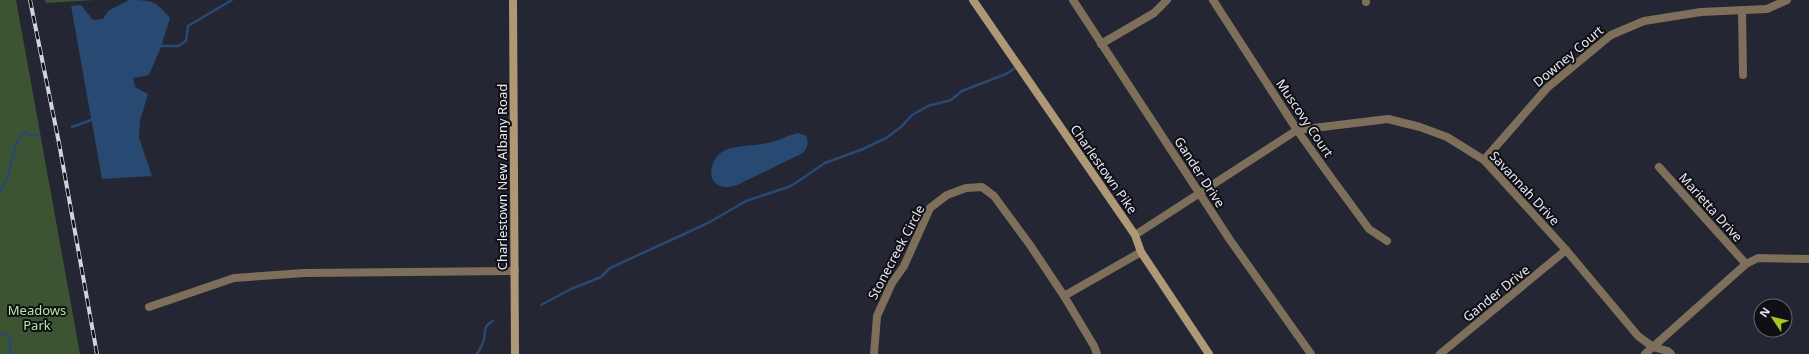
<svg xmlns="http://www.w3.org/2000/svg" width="1809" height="354" font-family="'Noto Sans',sans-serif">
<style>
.green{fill:#3d5433}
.water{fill:#274972}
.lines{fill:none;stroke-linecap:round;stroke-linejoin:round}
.stream{stroke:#274972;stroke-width:2.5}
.street{stroke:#7e6f5a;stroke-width:8}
.secondary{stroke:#af9876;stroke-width:8}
.rail-casing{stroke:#d2d3dc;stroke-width:4}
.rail{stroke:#0f0f15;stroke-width:2.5;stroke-dasharray:8;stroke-linecap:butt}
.labels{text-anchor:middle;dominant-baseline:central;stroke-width:4;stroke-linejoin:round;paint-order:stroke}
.street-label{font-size:13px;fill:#e7e8f1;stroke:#0f0f15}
.park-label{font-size:13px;fill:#b4e79f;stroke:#0f0f15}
</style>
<rect width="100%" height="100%" fill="#252633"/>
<g class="green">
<path d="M 0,0 L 16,0 L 80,354 L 0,354 Z"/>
<path d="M 45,0 L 95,0 L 46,3 Z"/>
</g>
<g class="water">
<path d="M 129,0 C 152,0 156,1 170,18 L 161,47 L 149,75 L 133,78 L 135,87 L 148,94 L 140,121 L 139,138 L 152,176 L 102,179 L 71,6 L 81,5 L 93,20 L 103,19 L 108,11 Z"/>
<path d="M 798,133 L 806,136 C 809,143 808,147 803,153 L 737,185 C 708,195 704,165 722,152 C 732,145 755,146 768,143 C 778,141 788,135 798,133 Z"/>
</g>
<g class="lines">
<g class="stream">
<path d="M 160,46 L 178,46 L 186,41 L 188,26 L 232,0"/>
<path d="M 72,127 L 94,119"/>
<path d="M 0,191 C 14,174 9,148 24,132 L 30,135 L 39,134"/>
<path d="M 541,305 L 571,289 L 601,277 L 610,268 L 708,223 L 746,201 L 791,186 L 825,163 L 863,149 L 886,138 L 901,127 L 912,115 L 928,106 L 951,100 L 962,91 L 1006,74 L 1015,68"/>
<path d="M 0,335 L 4,334 L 11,339 L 10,352 L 13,354"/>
<path d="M 477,354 C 480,349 483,345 484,339 C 486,330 483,326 493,321"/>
</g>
<g class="street">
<path d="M 1073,0 L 1230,240 L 1311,354"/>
<path d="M 1213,0 L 1297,130 L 1327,172 L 1369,229 L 1387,241"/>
<path d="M 1366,2 L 1366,0"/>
<path d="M 1742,10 L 1743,75"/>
<path d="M 1101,44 L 1154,13 L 1167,0"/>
<path d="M 1484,160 L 1547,88 L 1611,35 L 1644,21 L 1701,12 L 1767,9 L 1787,0"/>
<path d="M 1659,167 L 1746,264"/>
<path d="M 1135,235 L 1297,130 L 1388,119 L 1420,127 L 1447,137 L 1484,160 L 1566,250 L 1638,336 L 1653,347 L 1668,351 L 1671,354"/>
<path d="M 1064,296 L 1141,252"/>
<path d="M 149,307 L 234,278 L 304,273 L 515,271"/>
<path d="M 874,354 L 877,316 L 892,283 L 904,266 L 930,208 L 947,195 L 966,188 L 982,187 L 994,196 L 1030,245 L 1064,296 L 1094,346 L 1097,354"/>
<path d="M 1440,354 L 1566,250"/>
<path d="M 1645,354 L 1746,264 L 1758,258 L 1809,259"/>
</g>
<g class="secondary">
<path d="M 513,0 L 515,354"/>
<path d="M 973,0 L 1135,235 L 1141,252 L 1209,354"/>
</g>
<defs>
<path id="rail" d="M 30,0 L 59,143 L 97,354"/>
</defs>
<use href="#rail" class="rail-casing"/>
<use href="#rail" class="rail"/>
</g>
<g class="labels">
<g class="street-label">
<text transform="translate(1568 56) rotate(-40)">Downey Court</text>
<text transform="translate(1305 118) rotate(56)">Muscovy Court</text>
<text transform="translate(1104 169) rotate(55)">Charlestown Pike</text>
<text transform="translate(1200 172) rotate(57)">Gander Drive</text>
<text transform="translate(502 177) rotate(-90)">Charlestown New Albany Road</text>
<text transform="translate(1525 188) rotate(47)">Savannah Drive</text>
<text transform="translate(1711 207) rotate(48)">Marietta Drive</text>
<text transform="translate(896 252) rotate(-62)">Stonecreek Circle</text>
<text transform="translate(1496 293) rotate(-39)">Gander Drive</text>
</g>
<g class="park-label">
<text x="37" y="310">Meadows<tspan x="37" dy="15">Park</tspan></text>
</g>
</g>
<g transform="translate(1773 318) rotate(305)"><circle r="19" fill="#0f0f15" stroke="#65666d"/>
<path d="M0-3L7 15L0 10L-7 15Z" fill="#a6c820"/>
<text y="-6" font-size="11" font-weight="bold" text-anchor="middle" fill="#e7e8f1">N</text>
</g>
</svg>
